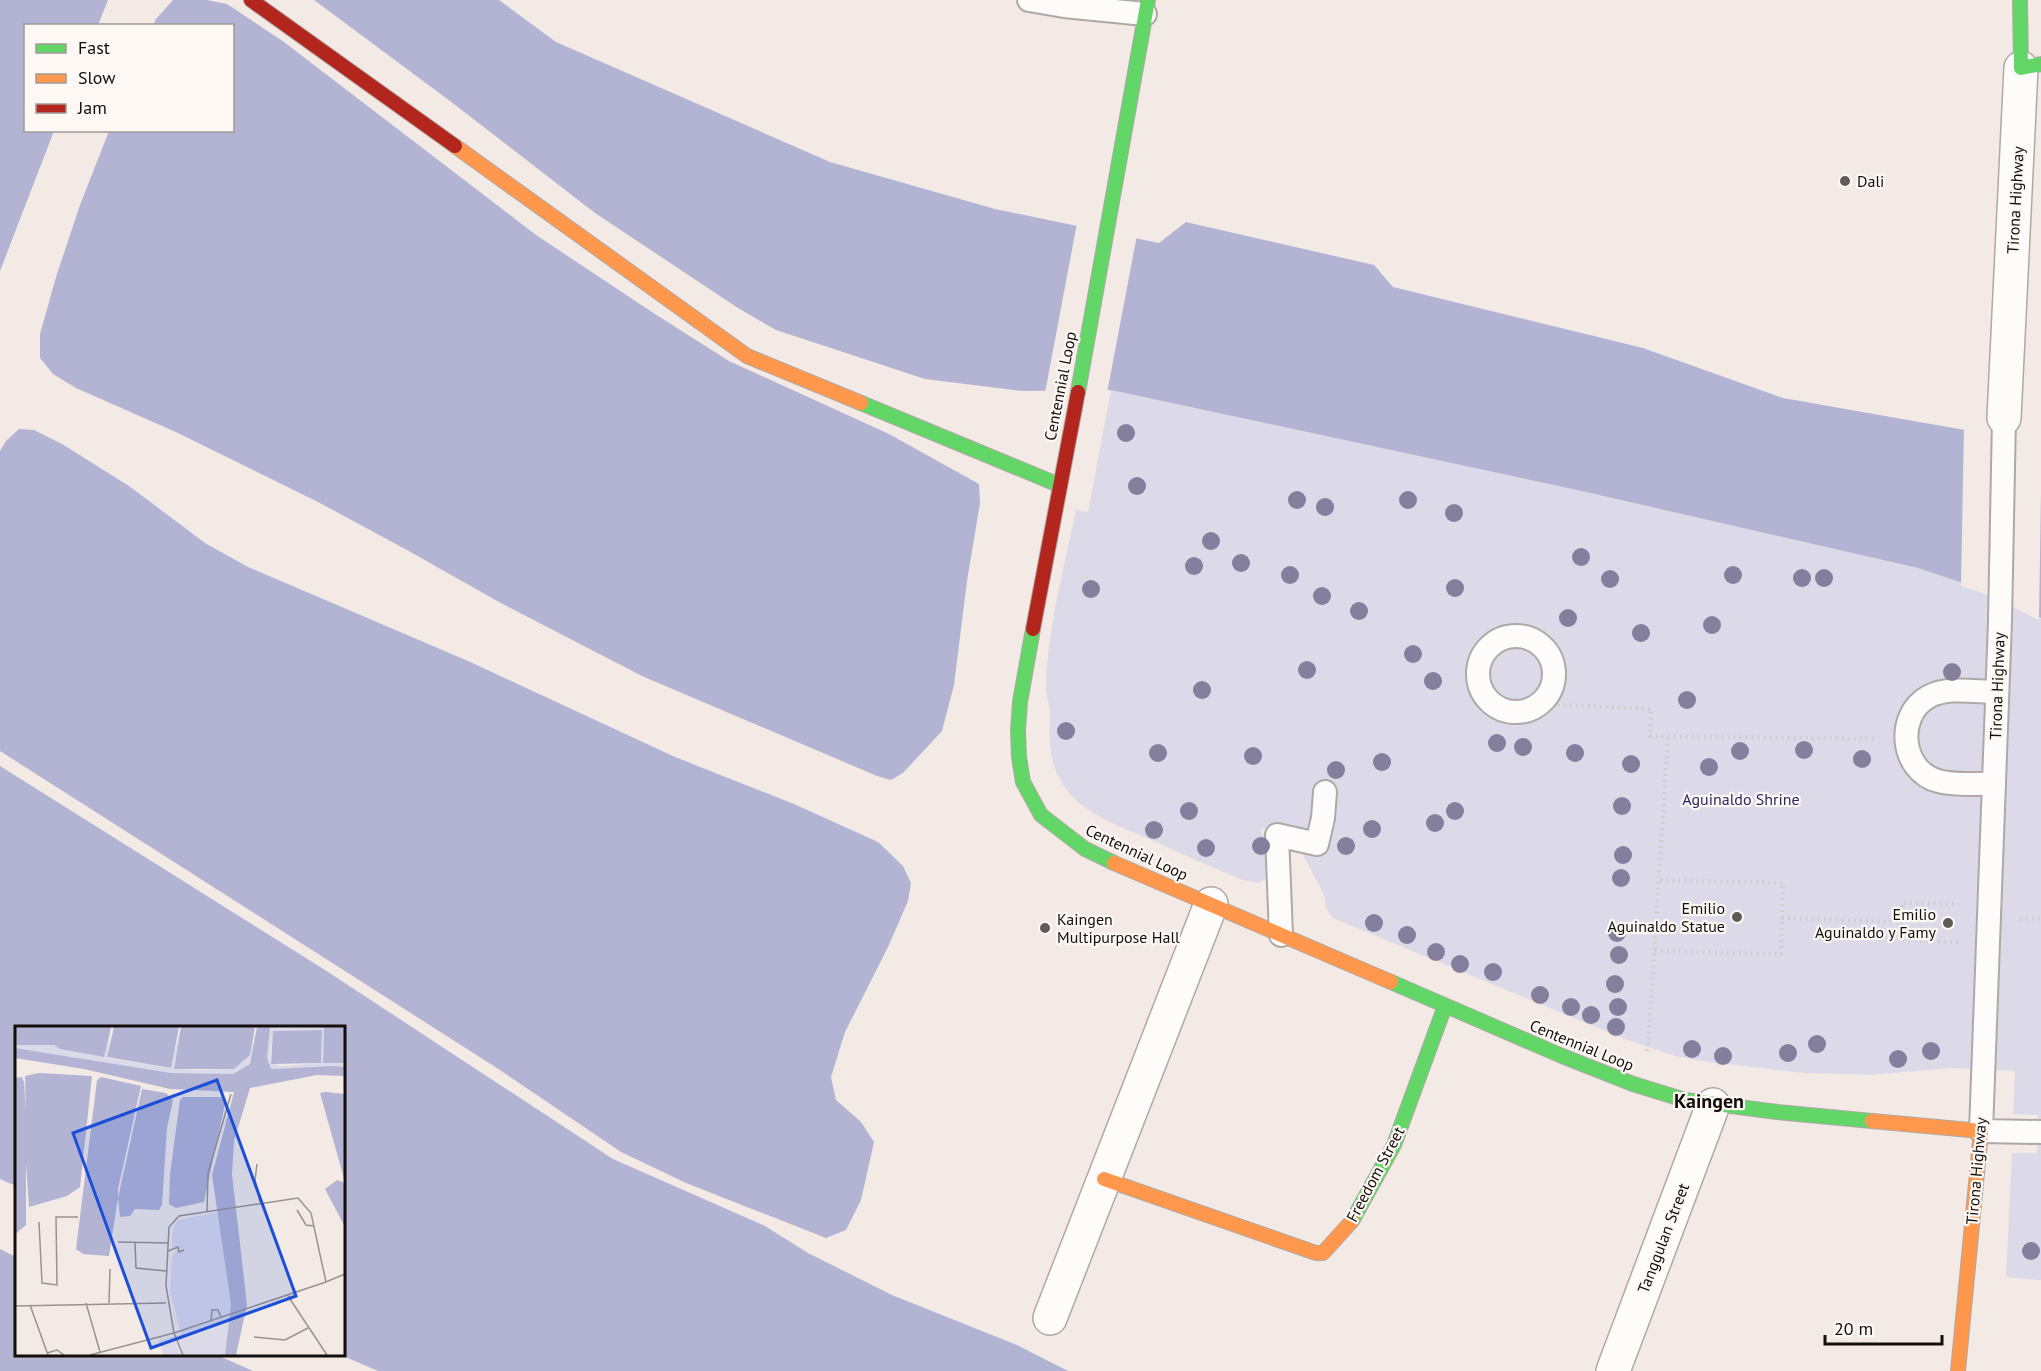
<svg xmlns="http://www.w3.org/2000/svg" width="2041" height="1371" font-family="'PT Sans',sans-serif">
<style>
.green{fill:#dcdae9}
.water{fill:#b3b3d4}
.pier{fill:#f3eae6}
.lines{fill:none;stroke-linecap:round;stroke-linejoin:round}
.lane-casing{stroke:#afa8a5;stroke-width:26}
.street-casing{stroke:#afa8a5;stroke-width:36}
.fast-casing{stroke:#afa8a5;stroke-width:16}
.slow-casing{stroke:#afa8a5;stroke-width:16}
.jam-casing{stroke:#afa8a5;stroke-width:16}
.path{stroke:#cdcac9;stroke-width:4;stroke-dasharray:1.5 4.5;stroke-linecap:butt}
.lane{stroke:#fdfcfb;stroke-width:22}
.street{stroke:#fdfcfb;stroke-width:33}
.fast{stroke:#63d668;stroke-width:14}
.slow{stroke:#ff974d;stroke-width:14}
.jam{stroke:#b3261e;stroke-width:14}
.tree{fill:#847f9d}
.poi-dot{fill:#615b58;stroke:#fef8f5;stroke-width:2}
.labels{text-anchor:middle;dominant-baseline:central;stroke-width:4.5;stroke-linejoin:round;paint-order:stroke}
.poi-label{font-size:16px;fill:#130e0b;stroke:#fef8f5;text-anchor:start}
.street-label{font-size:16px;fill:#130e0b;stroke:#fef8f5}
.park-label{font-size:16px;fill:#292762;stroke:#fef8f5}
.quarter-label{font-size:20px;font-weight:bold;fill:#130e0b;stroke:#fef8f5}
.inset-road{fill:none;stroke:#99928e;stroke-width:1.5}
.view{fill:#1d4ed8;fill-opacity:0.15;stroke:#1d4ed8;stroke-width:3}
.inset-edge{fill:none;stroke:#130e0b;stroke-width:3}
</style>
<rect width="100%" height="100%" fill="#f3eae6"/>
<path class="green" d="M 1111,390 L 1577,490 L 1918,568 L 1993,593 L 2041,618 L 2041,1280 L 2006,1277 L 2012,1153 L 2037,1153 L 2038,1115 L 2013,1114 L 2015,1071 L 1951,1068 L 1871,1075 L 1804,1073 L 1709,1062 L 1675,1056 L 1622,1038 L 1333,918 L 1326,908 L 1324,895 L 1297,843 L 1260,828 L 1277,874 L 1258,883 L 1242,880 C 1211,867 1180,853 1149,839 C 1124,828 1094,818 1074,798 C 1048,771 1049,747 1050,713 C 1050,703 1045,695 1046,686 C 1048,626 1064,568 1076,510 L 1088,512 Z"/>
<g class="water">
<path d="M 0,0 L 108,0 L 98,25 L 26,26 L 26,130 L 54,131 L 0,271 Z"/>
<path d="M 173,0 L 207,0 L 227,4 L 284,42 L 536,235 L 655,314 L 729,361 L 889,434 L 979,484 L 980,503 L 967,581 L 954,685 L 942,731 L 903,773 L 891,780 L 877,776 L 642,676 L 499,602 L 407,550 L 318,502 L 178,433 L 76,388 L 53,374 L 40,358 L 40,334 L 56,277 L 80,205 L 109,131 L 232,130 L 232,26 L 153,25 L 156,19 Z"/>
<path d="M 314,0 L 499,0 L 556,42 L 830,162 L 995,209 L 1159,243 L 1186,222 L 1374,265 L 1393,287 L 1643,348 L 1783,398 L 1976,432 L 2041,496 L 2041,618 L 1993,593 L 1918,568 L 1577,490 L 1111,390 L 1023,391 L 925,379 L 776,330 L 738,308 L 595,213 L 450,101 Z"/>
<path d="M 19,429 L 34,430 L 62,444 L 129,486 L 205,543 L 248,567 L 468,661 L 675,757 L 794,804 L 878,842 L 903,866 L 911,883 L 908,901 L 888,947 L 845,1032 L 831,1077 L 836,1100 L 861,1122 L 874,1142 L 861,1200 L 846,1230 L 826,1238 L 686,1183 L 621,1152 L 500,1070 L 0,751 L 0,451 L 6,441 Z"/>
<path d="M 0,766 L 325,970 L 613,1159 L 765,1226 L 808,1253 L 892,1295 L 1017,1345 L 1068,1371 L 378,1371 L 341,1355 L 344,1354 L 344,1028 L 16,1028 L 16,1186 L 0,1179 Z"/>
<path d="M 0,1249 L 16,1257 L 16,1354 L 217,1355 L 253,1371 L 0,1371 Z"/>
</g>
<g class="pier">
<path d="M 1077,223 L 1137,235 L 1107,393 L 1045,393 Z"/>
<path d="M 1964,427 L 1978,430 L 2041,492 L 2039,620 L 1991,596 L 1961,586 Z"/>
</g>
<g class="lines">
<defs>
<g id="lane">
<path d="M 1029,0 L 1064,6 L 1145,14"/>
<path d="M 2004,418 L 2000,621 L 1981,1131 L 2041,1132"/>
<circle cx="1516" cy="674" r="38"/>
<path d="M 1994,784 C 1976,783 1956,786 1938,781 C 1901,771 1895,716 1928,697 C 1948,686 1975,692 1997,692"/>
<path d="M 1281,935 L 1277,835 L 1317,844 L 1323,818 L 1325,792"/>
</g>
<g id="street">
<path d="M 2004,418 L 2021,68"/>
<path d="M 1050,1318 L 1211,904"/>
<path d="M 1613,1371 L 1713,1105"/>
</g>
<g id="fast">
<path d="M 2020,0 L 2021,68 L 2041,64"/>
<path d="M 1078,392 L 1148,0"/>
<path d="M 861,403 L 1059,485"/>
<path d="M 1033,629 L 1020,702 L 1018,730 L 1019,757 L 1023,782 L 1041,815 L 1085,849 L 1114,863"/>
<path d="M 1391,982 L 1562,1056 L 1633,1084 L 1685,1100 L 1777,1112 L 1872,1121"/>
<path d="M 1352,1221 L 1394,1145 L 1445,1006"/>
</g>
<g id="slow">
<path d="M 455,146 L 747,356 L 861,403"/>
<path d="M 1114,863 L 1391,982"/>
<path d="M 1872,1121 L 1981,1131 L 1958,1371"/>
<path d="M 1104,1179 L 1316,1253 L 1323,1253 L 1352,1221"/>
</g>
<g id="jam">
<path d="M 251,0 L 455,146"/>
<path d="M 1033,629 L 1078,392"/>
</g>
</defs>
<use href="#lane" class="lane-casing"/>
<use href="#street" class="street-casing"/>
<use href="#fast" class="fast-casing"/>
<use href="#slow" class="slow-casing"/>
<use href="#jam" class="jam-casing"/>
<g class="path">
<path d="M 1540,704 L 1651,709 L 1650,736 L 1876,739"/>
<path d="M 1782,918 L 1902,922"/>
<path d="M 2020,919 L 2041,919"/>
<path d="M 1958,942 L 1901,940 L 1902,903 L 1959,904"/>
<path d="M 1655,951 L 1781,954 L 1783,883 L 1659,880"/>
<path d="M 1647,1051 L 1648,1047 L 1668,736"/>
</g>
<use href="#lane" class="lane"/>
<use href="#street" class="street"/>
<use href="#fast" class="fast"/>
<use href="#slow" class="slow"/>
<use href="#jam" class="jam"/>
</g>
<g class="tree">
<circle cx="1126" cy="433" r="9"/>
<circle cx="1137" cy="486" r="9"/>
<circle cx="1297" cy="500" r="9"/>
<circle cx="1408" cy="500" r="9"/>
<circle cx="1325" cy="507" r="9"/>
<circle cx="1454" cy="513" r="9"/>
<circle cx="1211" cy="541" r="9"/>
<circle cx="1581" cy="557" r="9"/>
<circle cx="1241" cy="563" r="9"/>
<circle cx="1194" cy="566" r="9"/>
<circle cx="1290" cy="575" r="9"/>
<circle cx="1733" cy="575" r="9"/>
<circle cx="1802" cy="578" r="9"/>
<circle cx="1824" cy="578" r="9"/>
<circle cx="1610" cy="579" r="9"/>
<circle cx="1455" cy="588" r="9"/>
<circle cx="1091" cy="589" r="9"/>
<circle cx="1322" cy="596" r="9"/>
<circle cx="1359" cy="611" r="9"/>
<circle cx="1568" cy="618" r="9"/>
<circle cx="1712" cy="625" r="9"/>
<circle cx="1641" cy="633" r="9"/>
<circle cx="1413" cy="654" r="9"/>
<circle cx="1307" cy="670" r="9"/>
<circle cx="1952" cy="672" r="9"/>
<circle cx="1433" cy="681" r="9"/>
<circle cx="1202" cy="690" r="9"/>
<circle cx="1687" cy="700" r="9"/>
<circle cx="1066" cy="731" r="9"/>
<circle cx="1497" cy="743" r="9"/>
<circle cx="1523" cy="747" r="9"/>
<circle cx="1804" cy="750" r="9"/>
<circle cx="1740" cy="751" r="9"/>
<circle cx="1158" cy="753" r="9"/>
<circle cx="1575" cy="753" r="9"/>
<circle cx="1253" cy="756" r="9"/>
<circle cx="1862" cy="759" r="9"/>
<circle cx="1382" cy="762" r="9"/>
<circle cx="1631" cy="764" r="9"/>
<circle cx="1709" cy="767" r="9"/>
<circle cx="1336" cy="770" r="9"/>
<circle cx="1622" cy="806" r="9"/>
<circle cx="1189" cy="811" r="9"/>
<circle cx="1455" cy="811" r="9"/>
<circle cx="1435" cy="823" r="9"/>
<circle cx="1372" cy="829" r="9"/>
<circle cx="1154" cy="830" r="9"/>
<circle cx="1261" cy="846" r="9"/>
<circle cx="1346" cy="846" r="9"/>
<circle cx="1206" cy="848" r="9"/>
<circle cx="1623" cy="855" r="9"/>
<circle cx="1621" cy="878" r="9"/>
<circle cx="1374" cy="923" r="9"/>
<circle cx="1617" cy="933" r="9"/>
<circle cx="1407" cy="935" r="9"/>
<circle cx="1436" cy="952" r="9"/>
<circle cx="1619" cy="955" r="9"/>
<circle cx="1460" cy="964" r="9"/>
<circle cx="1493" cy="972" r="9"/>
<circle cx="1615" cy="984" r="9"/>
<circle cx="1540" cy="995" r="9"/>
<circle cx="1571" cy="1007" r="9"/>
<circle cx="1618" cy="1007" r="9"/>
<circle cx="1591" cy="1015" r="9"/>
<circle cx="1616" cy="1027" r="9"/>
<circle cx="1817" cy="1044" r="9"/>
<circle cx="1692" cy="1049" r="9"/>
<circle cx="1931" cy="1051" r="9"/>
<circle cx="1788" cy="1053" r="9"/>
<circle cx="1723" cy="1056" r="9"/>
<circle cx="1898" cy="1059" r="9"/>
<circle cx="2031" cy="1251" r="9"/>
</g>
<g class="poi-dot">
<circle cx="1845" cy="181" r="6"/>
<circle cx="1737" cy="917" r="6"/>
<circle cx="1948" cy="923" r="6"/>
<circle cx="1045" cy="928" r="6"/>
</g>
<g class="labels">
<g class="poi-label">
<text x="1857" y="181">Dali</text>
<text x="1725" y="908" text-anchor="end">Emilio<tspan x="1725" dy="18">Aguinaldo Statue</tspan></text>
<text x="1936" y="914" text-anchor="end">Emilio<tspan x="1936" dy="18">Aguinaldo y Famy</tspan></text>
<text x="1057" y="919">Kaingen<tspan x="1057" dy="18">Multipurpose Hall</tspan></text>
</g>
<g class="street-label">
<text transform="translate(2015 200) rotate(-87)">Tirona Highway</text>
<text transform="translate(1060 386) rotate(-79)">Centennial Loop</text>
<text transform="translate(1997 686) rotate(-88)">Tirona Highway</text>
<text transform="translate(1137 852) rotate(25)">Centennial Loop</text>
<text transform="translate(1582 1045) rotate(22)">Centennial Loop</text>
<text transform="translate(1976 1171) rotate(-85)">Tirona Highway</text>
<text transform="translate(1375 1174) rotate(-62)">Freedom Street</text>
<text transform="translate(1663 1238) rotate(-69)">Tanggulan Street</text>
</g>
<g class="park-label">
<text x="1741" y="799">Aguinaldo Shrine</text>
</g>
<g class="quarter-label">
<text x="1709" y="1101">Kaingen</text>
</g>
</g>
<g transform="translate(15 1026)">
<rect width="330" height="330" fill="#f3eae6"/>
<path d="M 96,1 L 92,32 L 155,42 L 166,1 L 159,43 L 181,44 L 219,43 L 235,29 L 242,1 L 235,38 L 218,48 L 156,47 L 0,22 L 0,19 L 39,19 L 46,23 L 88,31 ZM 255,1 L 309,1 L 308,36 L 330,37 L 330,41 L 256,43 L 252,32 ZM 307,4 L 306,37 L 266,40 L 255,35 L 258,5 ZM 204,186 L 216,278 L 210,329 L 148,329 L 144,315 L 166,308 L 155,265 L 157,230 L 163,223 L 157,221 L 158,202 L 163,194 Z" fill="#dcdae9" fill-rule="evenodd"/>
<path d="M 0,1 L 96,1 L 89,31 L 45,23 L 39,19 L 0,19 ZM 99,1 L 164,1 L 156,42 L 92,31 ZM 166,1 L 240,1 L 235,29 L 219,43 L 159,43 ZM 242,1 L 255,1 L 252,32 L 256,43 L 319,40 L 330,41 L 330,50 L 302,49 L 235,62 L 219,115 L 217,148 L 232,279 L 221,329 L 210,329 L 216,278 L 197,149 L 219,66 L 155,63 L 69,43 L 0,32 L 0,22 L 156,47 L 218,48 L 235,38 ZM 309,1 L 330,1 L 330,37 L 308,37 ZM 307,4 L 306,37 L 256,38 L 258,5 ZM 24,47 L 77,50 L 65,161 L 52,170 L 14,181 L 11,136 L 11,199 L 0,208 L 0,52 L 7,51 L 9,56 L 11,85 L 10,50 ZM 86,51 L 126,60 L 103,163 L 103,172 L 127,63 L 151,67 L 158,74 L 152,102 L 147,179 L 144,184 L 120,183 L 115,190 L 105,191 L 103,172 L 94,230 L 68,228 L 61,223 L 82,54 ZM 311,66 L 330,68 L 330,156 L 305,67 ZM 168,71 L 206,71 L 210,78 L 189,176 L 161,182 L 154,178 L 155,148 L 165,74 ZM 322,154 L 328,156 L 330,163 L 330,201 L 310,163 Z" fill="#b3b3d4"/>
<path class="inset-road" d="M 242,138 L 240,154 L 245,176M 282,184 L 291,199 L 299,200M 192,185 L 193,147 L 216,68M 24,196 L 27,257 L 42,259 L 41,191 L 63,191M 103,216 L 153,217M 120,216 L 121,242 L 151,245M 153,225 L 163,221 L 164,226 L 169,224M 273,270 L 312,329M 71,277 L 85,326M 94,277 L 95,243M 15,279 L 33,329M 0,280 L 151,277M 196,295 L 197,284 L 203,284 L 206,291M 239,311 L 270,314 L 293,302M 32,327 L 42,324 L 49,329M 75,329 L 159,307 L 151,260 L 154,201 L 164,190 L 283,172 L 296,187 L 311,256 L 330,248M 168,329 L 159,307 L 311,256"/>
<path class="view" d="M 202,54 L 281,270 L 136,322 L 58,107 Z"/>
<rect width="330" height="330" class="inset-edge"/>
</g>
<rect x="24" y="24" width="210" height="108" fill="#fef8f5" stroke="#a09a97" stroke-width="1.5"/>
<rect x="36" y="44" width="30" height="9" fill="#63d668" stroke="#a09a97" stroke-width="1.5"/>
<text x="78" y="54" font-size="18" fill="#130e0b">Fast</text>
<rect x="36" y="74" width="30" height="9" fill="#ff974d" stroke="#a09a97" stroke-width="1.5"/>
<text x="78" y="84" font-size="18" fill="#130e0b">Slow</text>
<rect x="36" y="104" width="30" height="9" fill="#b3261e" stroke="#a09a97" stroke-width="1.5"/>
<text x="78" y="114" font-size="18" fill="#130e0b">Jam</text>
<path d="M1825 1335v9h117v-9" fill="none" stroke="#130e0b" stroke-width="3"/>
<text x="1834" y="1335" font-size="18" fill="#130e0b" stroke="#fef8f5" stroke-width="4.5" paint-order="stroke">20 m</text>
</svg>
